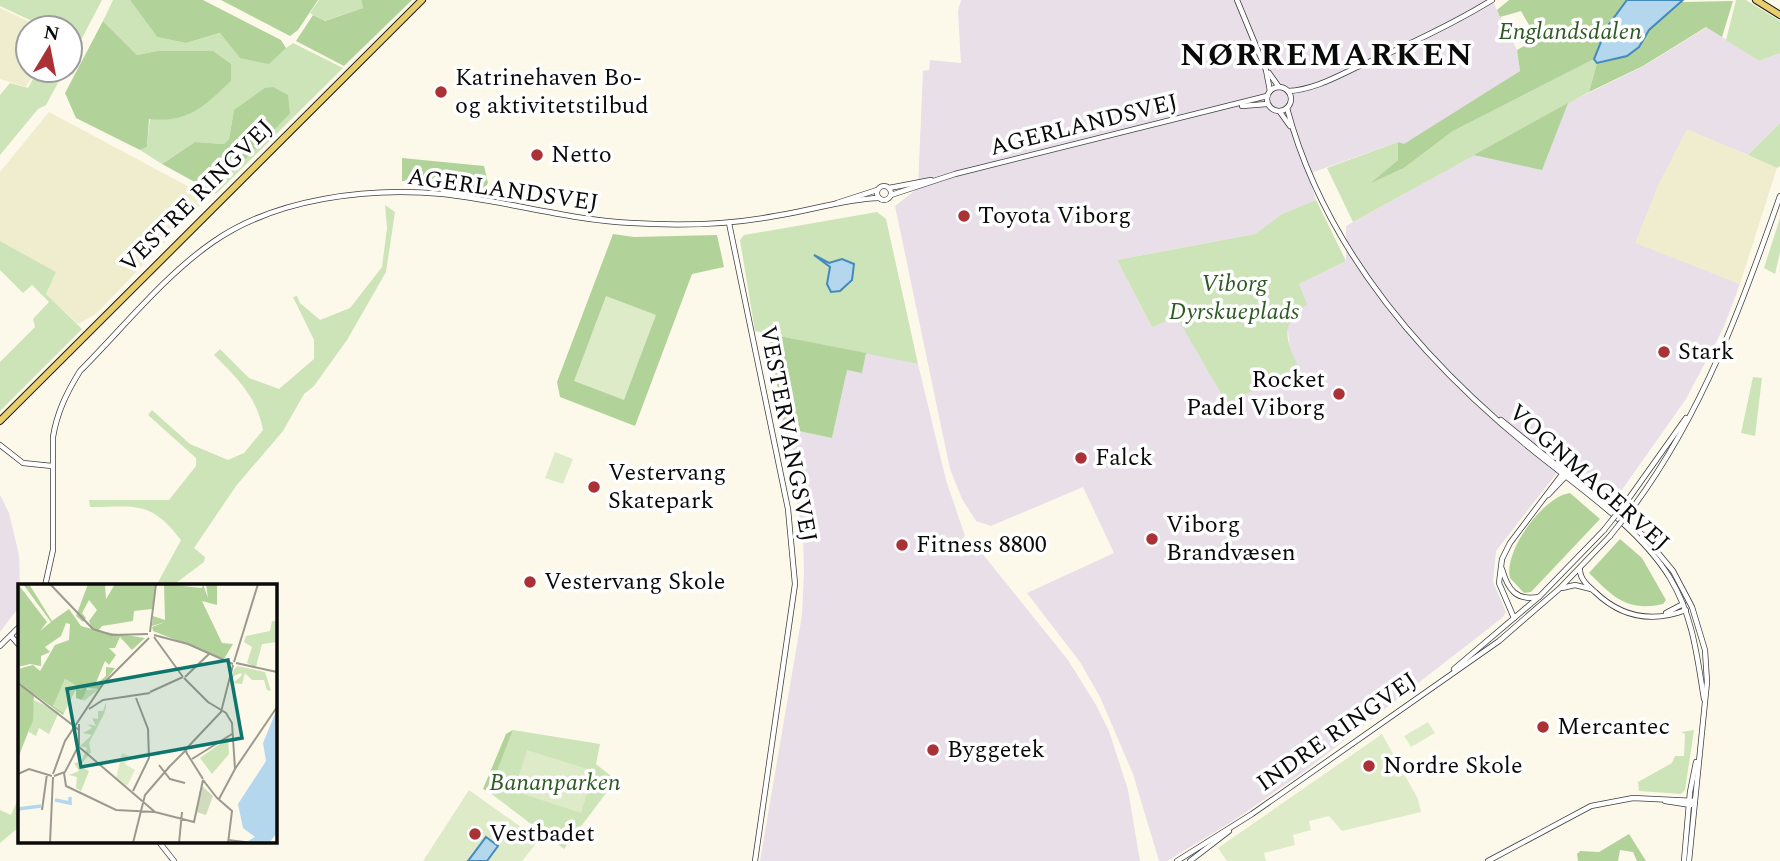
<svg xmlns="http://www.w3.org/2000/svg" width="1780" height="861" font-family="Spectral,serif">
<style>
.industrial{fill:#e8dfe9}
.farmland{fill:#efedcd}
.green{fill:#cde3b8}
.forest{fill:#b1d299}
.pitch{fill:#deebc8}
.water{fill:#b4d7ee;stroke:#438abd;stroke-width:2}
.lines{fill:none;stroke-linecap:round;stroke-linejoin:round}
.tertiary-casing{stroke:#3d3d3d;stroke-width:6}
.primary-casing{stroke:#1b1b1b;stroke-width:8}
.tertiary{stroke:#fff;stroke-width:4.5}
.primary{stroke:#e9ce6d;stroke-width:6}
.tertiary-bridge-casing{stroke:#3d3d3d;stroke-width:6;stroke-linecap:butt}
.tertiary-bridge{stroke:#fff;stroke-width:4.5}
.poi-dot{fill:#aa3236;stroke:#fff;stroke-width:2.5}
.labels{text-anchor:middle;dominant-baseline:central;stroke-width:7;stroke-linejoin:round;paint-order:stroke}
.park-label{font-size:24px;font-style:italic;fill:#2d5a23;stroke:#fff}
.poi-label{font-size:24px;fill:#0a0a0a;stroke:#fff;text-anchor:start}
.street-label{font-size:24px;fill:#0a0a0a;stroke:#fff}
.district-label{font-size:32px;font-weight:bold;letter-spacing:2px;fill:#0a0a0a;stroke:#fff}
.inset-river{fill:none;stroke:#b4d7ee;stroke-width:3.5}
.inset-road{fill:none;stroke:#9c9990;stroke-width:2}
.view{fill:#0f766e;fill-opacity:0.15;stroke:#0f766e;stroke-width:3.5}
.inset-edge{fill:none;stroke:#0a0a0a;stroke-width:3.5}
</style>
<rect width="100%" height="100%" fill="#fdf9ea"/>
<g class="industrial">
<path d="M 961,0 L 1492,0 L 1517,50 L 1520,71 L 1404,145 L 1398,142 L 1308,174 L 1316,200 L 1282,214 L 1255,234 L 1117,260 L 1152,327 L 1177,316 L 1227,404 L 1290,349 L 1287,323 L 1299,284 L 1346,261 L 1346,226 L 1568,103 L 1644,66 L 1707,27 L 1759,61 L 1780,53 L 1780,123 L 1748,155 L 1687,130 L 1659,184 L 1636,242 L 1740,284 L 1723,329 L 1686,399 L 1612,504 L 1566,461 L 1496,551 L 1493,582 L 1506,612 L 1502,618 L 1305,771 L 1233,821 L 1167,861 L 1159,861 L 1133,774 L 1100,697 L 1080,662 L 1027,593 L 1114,553 L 1083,487 L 991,526 L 976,521 L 962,499 L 950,469 L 895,206 L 918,188 L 923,71 L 929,70 L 930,60 L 961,63 L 958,11 Z"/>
<path d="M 866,353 L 918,364 L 946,480 L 965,536 L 955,546 L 961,557 L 975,551 L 981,552 L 1068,660 L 1096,705 L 1109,731 L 1128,790 L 1140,861 L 760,861 L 802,615 L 804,571 L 803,537 L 784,428 L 832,438 L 847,369 L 862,372 Z"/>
<path d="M 0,495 L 9,513 L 19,555 L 20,586 L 19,607 L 0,632 Z"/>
</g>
<g class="farmland">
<path d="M 0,8 L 43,28 L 28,28 L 28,70 L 36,70 L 26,87 L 0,79 Z"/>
<path d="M 49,112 L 208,197 L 96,314 L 78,324 L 46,294 L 56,272 L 0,241 L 0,172 Z"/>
<path d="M 1687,129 L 1777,168 L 1740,284 L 1635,243 L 1659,184 Z"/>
</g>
<g class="green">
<path d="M 0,0 L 102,0 L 70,61 L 70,28 L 47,28 L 0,6 Z"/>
<path d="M 113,0 L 130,0 L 157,37 L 186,43 L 221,33 L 240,58 L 286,48 L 293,43 L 343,68 L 216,194 L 213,192 L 290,114 L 234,110 L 229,139 L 224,144 L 195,142 L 162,164 L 140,150 L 147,147 L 157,51 L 137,55 L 103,21 Z"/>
<path d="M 319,0 L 361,0 L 363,8 L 324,21 L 310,13 Z"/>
<path d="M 1736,0 L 1746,0 L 1780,21 L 1780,53 L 1759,61 L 1726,40 Z"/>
<path d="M 1594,59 L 1597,63 L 1589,92 L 1353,222 L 1327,168 L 1398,142 L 1398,160 L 1375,181 L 1404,168 L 1453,131 Z"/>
<path d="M 38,70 L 65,70 L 46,105 L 38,109 L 0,155 L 0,95 L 10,83 L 28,88 Z"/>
<path d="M 1780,123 L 1780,166 L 1777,168 L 1748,155 Z"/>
<path d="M 1316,200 L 1346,261 L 1299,284 L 1307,304 C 1280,323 1285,338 1298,367 L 1227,404 L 1177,317 L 1152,327 L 1117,260 L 1255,234 L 1282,214 Z"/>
<path d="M 385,205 L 395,212 L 386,272 L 347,340 L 314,386 L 304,394 L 283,431 L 236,486 L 194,548 L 205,557 L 204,562 L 172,586 L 156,586 L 181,540 C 150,500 137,507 90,507 L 89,500 L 169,500 L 196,466 L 196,458 L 148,415 L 152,410 L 190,444 L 228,460 L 244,453 L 263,430 C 257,397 237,378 214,355 L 220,349 L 249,378 L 279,389 L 314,359 L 314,340 L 293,297 L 297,296 L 300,303 L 320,320 L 350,308 L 382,267 L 387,228 Z"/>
<path d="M 877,212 L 886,219 L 918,364 L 755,331 L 740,240 L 744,235 Z"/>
<path d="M 1780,218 L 1780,252 L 1775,274 L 1764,268 Z"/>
<path d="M 0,241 L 56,272 L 46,294 L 82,329 L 0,411 L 0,362 L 35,327 L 33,319 L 49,302 L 32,285 L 23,293 L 0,270 Z"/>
<path d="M 1753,377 L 1762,378 L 1755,436 L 1741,433 Z"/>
<path d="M 513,730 L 600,744 L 596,764 L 616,780 L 564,849 L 489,792 Z"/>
<path d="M 1694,730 L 1685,790 L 1681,794 L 1639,791 L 1638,782 L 1672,763 L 1675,756 L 1684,756 L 1685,734 L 1681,732 Z"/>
<path d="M 19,797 L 19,827 L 0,843 L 0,810 L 11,815 Z"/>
</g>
<g class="forest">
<path d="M 130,0 L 203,0 L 281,40 L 286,48 L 269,64 L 240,58 L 220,33 L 186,43 L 157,37 Z"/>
<path d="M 221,0 L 318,0 L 298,30 L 290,36 Z"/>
<path d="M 361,0 L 412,0 L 344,66 L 296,41 L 313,15 L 325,21 L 363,8 Z"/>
<path d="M 1509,0 L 1627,0 L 1607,27 L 1594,59 L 1453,131 L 1404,168 L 1371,183 L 1398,160 L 1398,142 L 1404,144 L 1520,71 L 1517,50 L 1537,39 L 1521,11 L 1500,17 L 1497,10 Z"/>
<path d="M 1733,1 L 1722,37 L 1706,27 L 1643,66 L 1589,92 L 1597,63 L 1627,56 L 1639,47 L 1649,30 L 1682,2 Z"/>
<path d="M 103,21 L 137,55 L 157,51 L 213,51 L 231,64 L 231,81 C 203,107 189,123 149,119 L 147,147 L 140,150 L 76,118 L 65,93 Z"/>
<path d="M 273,87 L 288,95 L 290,114 L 213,192 L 162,164 L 195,142 L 224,144 L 229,139 L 234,110 L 265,88 Z"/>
<path d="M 1568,103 L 1542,170 L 1474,155 Z"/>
<path d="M 402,158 L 484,166 L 488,183 L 484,190 L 447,183 L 402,181 Z"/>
<path d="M 613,234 L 634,237 L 717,235 L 724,267 L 692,274 L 635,426 L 560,397 L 557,382 Z"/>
<path d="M 769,334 L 866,353 L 862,373 L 847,370 L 832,438 L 784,428 Z"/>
<path d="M 1570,493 L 1600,519 L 1531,592 L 1524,593 L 1510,578 C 1503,551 1544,496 1570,493 Z"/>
<path d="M 1620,539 L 1642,558 L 1666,600 L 1663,604 C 1627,612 1613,597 1589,573 Z"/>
<path d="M 513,730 L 489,792 L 483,789 L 506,734 Z"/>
<path d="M 1629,834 L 1646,861 L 1637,861 L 1633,852 L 1620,850 L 1618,861 L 1578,861 L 1577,854 L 1580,851 L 1599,852 Z"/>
</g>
<g class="pitch">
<path d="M 606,296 L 656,315 L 624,400 L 574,381 Z"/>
<path d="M 555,452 L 573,459 L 563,484 L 545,478 Z"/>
<path d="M 1428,722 L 1435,733 L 1411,747 L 1404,736 Z"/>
<path d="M 1382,734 L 1418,799 L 1421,812 L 1342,831 L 1329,816 L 1309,821 L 1311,830 L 1293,835 L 1295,845 L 1264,853 L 1266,861 L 1227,861 L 1218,848 Z"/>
<path d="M 527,750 L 594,771 L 581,813 L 514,791 Z"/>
<path d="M 469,790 L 539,840 L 522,861 L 423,861 Z"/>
</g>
<g class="water">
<path d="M 1627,0 L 1683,0 L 1649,30 L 1639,47 L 1627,56 L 1597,63 L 1594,59 L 1607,27 Z"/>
<path d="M 814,255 L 829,263 L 842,259 L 854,264 L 852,280 L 840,291 L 831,292 L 827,284 L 830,267 Z"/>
<path d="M 486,837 L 498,846 L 487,861 L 468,861 Z"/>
</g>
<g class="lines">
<defs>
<g id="tertiary">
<path d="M 1237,0 L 1266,70 L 1270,91"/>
<path d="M 1269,73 L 1279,87"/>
<circle cx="1279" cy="99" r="12"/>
<path d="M 1288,91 C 1312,90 1334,78 1355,68 C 1402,48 1448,27 1492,0"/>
<path d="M 1242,106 L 1267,104"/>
<path d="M 1287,108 C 1324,248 1421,359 1530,448 C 1575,485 1639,527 1670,578 C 1693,616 1697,656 1704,699"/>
<path d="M 1280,112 L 1290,126"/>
<circle cx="884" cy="193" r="7"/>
<path d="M 889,188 L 931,180"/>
<path d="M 891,195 L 955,174 L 1267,96"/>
<path d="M 837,203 L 877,190"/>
<path d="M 729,223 L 788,509 L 795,584 L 755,861"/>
<path d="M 1501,420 L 1644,536 L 1673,571 L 1692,607 L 1705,650 L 1707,682 L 1689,861"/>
<path d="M 0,445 L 23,463 L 52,466"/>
<path d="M 1548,495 L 1566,476"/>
<path d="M 1627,501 L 1686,418"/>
<path d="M 1634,506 C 1703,412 1742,305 1780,196"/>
<path d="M 1502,569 C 1508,590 1516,601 1539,597"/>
<path d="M 1580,570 C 1580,579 1588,586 1595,592 C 1621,617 1652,623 1686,610"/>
<path d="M 45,586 L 53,550 L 53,437 C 57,412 67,392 80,371 C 122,329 165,275 213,242 C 276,198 369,187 443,194 C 507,201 568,220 632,223 C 679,226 727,225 775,216 C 809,211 844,199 879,198"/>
<path d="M 1562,588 L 1575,585 L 1591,589"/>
<path d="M 1666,613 L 1683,604"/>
<path d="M 1514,618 L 1499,583 L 1502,559 L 1510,543 L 1563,473"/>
<path d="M 11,636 L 19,645"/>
<path d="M 0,646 L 19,627"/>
<path d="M 1454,669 L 1540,596 L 1604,530"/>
<path d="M 1665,801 L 1691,805"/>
<path d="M 159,842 L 174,861"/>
<path d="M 1177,861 L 1252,814 L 1499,641 L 1559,589 L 1610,536"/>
<path d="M 1190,861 L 1229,831"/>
<path d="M 1488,861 L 1591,806 L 1633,798 L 1695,801"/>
<path d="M 1684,861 L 1690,792 L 1696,762"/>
</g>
<g id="primary">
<path d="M 1756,0 L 1780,15"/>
<path d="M 0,421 L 422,0"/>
</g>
</defs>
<use href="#tertiary" class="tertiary-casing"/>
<use href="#primary" class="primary-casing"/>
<use href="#tertiary" class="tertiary"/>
<use href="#primary" class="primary"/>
<defs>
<g id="tertiary-bridge">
<path d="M 1604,530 L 1627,501"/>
<path d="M 1610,536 L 1634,506"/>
</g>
</defs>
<use href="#tertiary-bridge" class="tertiary-bridge-casing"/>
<use href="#tertiary-bridge" class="tertiary-bridge"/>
</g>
<g class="poi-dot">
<circle cx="441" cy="92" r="7"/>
<circle cx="537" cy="155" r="7"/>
<circle cx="964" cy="216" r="7"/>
<circle cx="1664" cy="352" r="7"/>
<circle cx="1339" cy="394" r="7"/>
<circle cx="1081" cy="458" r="7"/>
<circle cx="594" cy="487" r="7"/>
<circle cx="1152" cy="539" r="7"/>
<circle cx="902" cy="545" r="7"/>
<circle cx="530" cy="582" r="7"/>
<circle cx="1543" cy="727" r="7"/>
<circle cx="933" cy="750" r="7"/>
<circle cx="1369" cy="766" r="7"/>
<circle cx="475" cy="834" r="7"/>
</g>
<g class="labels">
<g class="park-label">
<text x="1570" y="32">Englandsdalen</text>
<text x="1234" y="284">Viborg<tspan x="1234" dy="28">Dyrskueplads</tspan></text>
<text x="555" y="783">Bananparken</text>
</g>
<g class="poi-label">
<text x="455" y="78">Katrinehaven Bo-<tspan x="455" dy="28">og aktivitetstilbud</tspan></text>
<text x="551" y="155">Netto</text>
<text x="978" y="216">Toyota Viborg</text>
<text x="1678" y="352">Stark</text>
<text x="1325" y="380" text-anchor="end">Rocket<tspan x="1325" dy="28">Padel Viborg</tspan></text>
<text x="1095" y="458">Falck</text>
<text x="608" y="473">Vestervang<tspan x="608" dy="28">Skatepark</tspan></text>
<text x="1166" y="525">Viborg<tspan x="1166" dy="28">Brandvæsen</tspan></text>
<text x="916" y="545">Fitness 8800</text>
<text x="544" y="582">Vestervang Skole</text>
<text x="1557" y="727">Mercantec</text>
<text x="947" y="750">Byggetek</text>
<text x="1383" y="766">Nordre Skole</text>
<text x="489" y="834">Vestbadet</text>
</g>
<g class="street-label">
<text transform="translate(1084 125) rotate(-14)">AGERLANDSVEJ</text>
<text transform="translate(503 190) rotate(8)">AGERLANDSVEJ</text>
<text transform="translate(197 196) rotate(-45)">VESTRE RINGVEJ</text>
<text transform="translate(788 434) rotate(79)">VESTERVANGSVEJ</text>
<text transform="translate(1589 478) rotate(42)">VOGNMAGERVEJ</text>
<text transform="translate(1337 732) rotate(-35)">INDRE RINGVEJ</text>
</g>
<g class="district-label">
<text x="1327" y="55">NØRREMARKEN</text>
</g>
</g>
<g transform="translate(18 584)">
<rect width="259" height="259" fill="#fdf9ea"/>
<path d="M 254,37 L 259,37 L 259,58 L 244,60 L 238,83 L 229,79 L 234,63 L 226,58 L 228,52 L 252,47 ZM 219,82 L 247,88 L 253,107 L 249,106 L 246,96 L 234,96 L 227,89 L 224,100 L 215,99 L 221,94 L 224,91 L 223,89 L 216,92 L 213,101 L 215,87 ZM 47,95 L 64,106 L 81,105 L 66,117 L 58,105 L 46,129 L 35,122 ZM 16,116 L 41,128 L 31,150 L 21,144 L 18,152 L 11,148 ZM 88,118 L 88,123 L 86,130 L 71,159 L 73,168 L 62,182 L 71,187 L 63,207 L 58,204 L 59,193 L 51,191 L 61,187 L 56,179 L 63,178 L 69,164 L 62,162 L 74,151 L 65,149 L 74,144 L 69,140 L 78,142 L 74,134 L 80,135 L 80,127 L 85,127 ZM 210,154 L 211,170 L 194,190 L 182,174 Z" fill="#cde3b8"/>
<path d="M 0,0 L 29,38 L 22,47 L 33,38 L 5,0 L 11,0 L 34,37 L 51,25 L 63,42 L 74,45 L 71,37 L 79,26 L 71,16 L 64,29 L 68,34 L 65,38 L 58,32 L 70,0 L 87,0 L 88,15 L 97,0 L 138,0 L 134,25 L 116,27 L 115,37 L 84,42 L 80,47 L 127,54 L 114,66 L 102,53 L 97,64 L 91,64 L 98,71 L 91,81 L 87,77 L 77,101 L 88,92 L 88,83 L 97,84 L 81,105 L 69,104 L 64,116 L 58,114 L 58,105 L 65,106 L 47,95 L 35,122 L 46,129 L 45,131 L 16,110 L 15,136 L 0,174 L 0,85 L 15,81 L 22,87 L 37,61 L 51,56 L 52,40 L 48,39 L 43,52 L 27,63 L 32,68 L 23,72 L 23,82 L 12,80 L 0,83 ZM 146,0 L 184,4 L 185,0 L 190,14 L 188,0 L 199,0 L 199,21 L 184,17 L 204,59 L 215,60 L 206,75 L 135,47 L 134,43 L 147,38 L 134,42 L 135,32 L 147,36 Z" fill="#b1d299"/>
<path d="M 183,201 L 195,212 L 188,231 L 178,228 Z" fill="#d1dbbe"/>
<path d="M 104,169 L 111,172 L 107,180 L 117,186 L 109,202 L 98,194 Z" fill="#deebc8"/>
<path d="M 259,125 L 259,249 L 251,259 L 240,259 L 230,257 L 237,253 L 225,244 L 220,220 L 248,177 L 245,159 Z" fill="#b4d7ee"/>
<path class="inset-river" d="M 37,216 L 52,219 L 52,213M 0,225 L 23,222"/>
<path class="inset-road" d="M 32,0 L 75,45 L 94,51 L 130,50M 132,48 L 138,0M 136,51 L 170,60 L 215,80M 136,53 L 165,93M 216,78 L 240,0M 218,79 L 259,88M 167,93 L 192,69M 166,94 L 191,119M 0,99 L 61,146M 132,108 L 165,93M 190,118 L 208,129 L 214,139 L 217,185 L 201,215M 71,125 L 85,116 L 132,109M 60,162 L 137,228M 167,166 L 203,128 L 215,81M 168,168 L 185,195M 174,175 L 214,150M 141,181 L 152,195 L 167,199M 150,184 L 168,166 L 169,170M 217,185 L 259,123M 46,189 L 48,202 L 98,226 L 137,228 L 176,238 L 185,196M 0,190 L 11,185 L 34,192M 35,190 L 47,157 L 85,100 L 131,54M 36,192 L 47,188 L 61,161 L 61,140M 185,196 L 199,214M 115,207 L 131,174 L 130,145 L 118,114M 198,213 L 214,227 L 210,259M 24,226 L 29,190M 210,256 L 235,259M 32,259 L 35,193M 115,259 L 127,211 L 152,182M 127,259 L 149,259M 161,259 L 164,228"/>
<path class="view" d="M 210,76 L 224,154 L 63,183 L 49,105 Z"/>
<rect width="259" height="259" class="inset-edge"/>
</g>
<g transform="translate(49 49) rotate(10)"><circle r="33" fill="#ffffff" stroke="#9d9d9d" stroke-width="2"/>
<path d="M0-5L12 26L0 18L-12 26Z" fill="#aa3236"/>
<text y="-10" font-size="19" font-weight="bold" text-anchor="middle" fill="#0a0a0a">N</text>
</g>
</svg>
